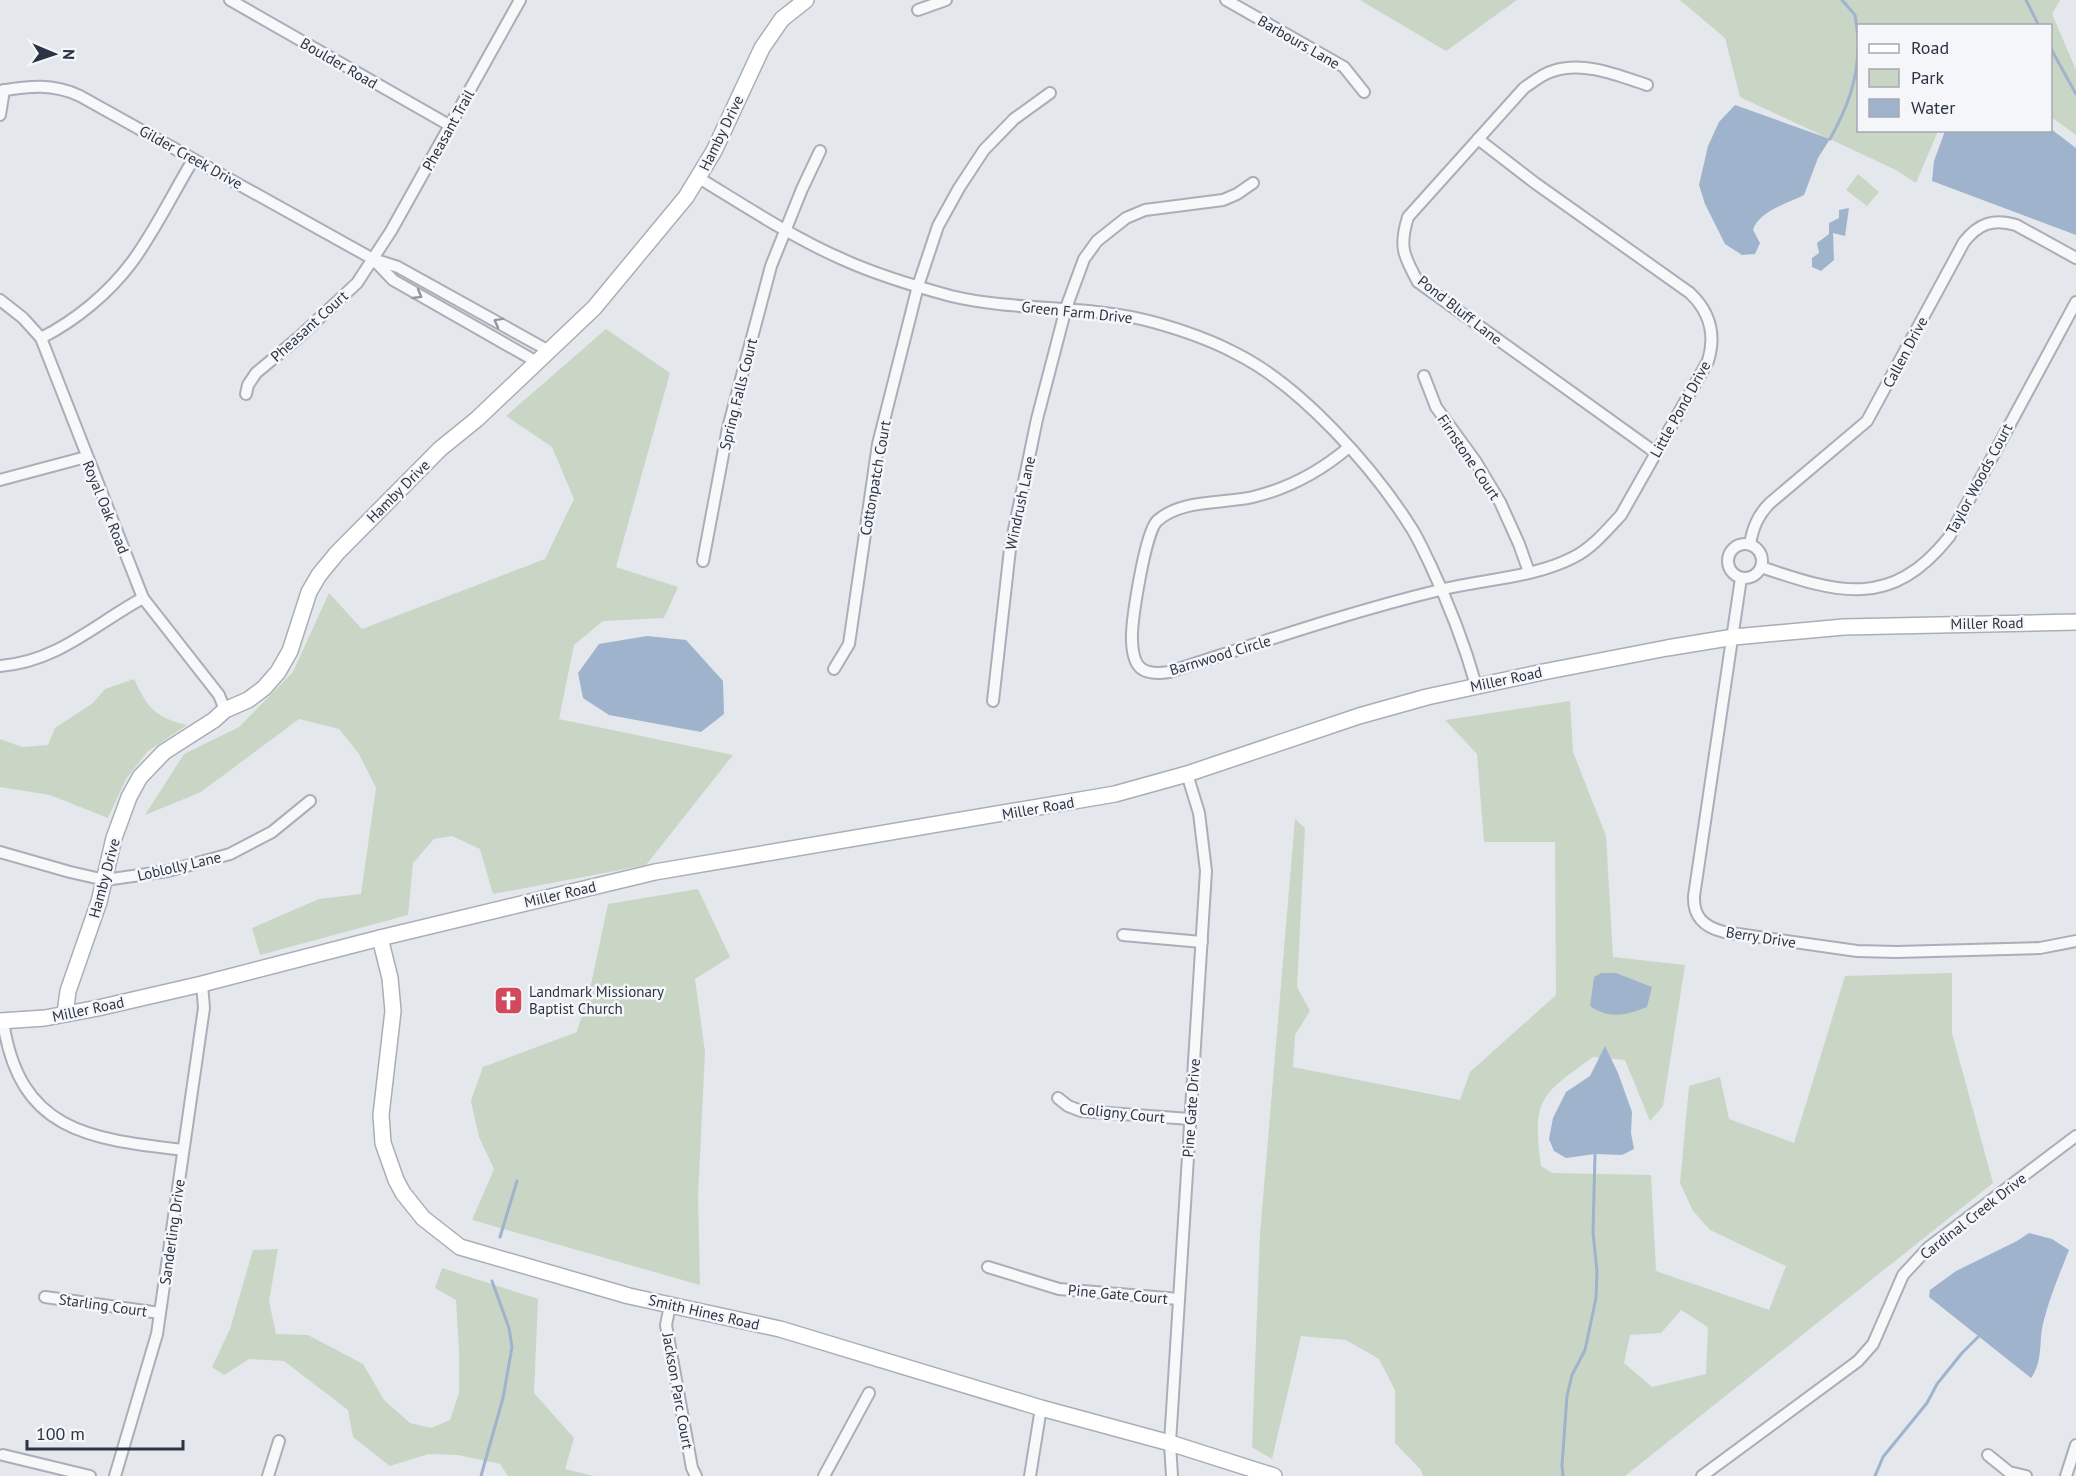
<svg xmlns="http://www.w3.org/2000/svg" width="2076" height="1476" font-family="'PT Sans',sans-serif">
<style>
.green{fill:#c9d6c5;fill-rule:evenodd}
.water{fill:#9fb4cc}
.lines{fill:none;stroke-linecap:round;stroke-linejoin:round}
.stream{stroke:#9fb4cc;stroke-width:3}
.street-casing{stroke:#a9aeb7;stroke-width:14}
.secondary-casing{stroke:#a9aeb7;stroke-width:18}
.street{stroke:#f7f8fa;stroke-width:10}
.secondary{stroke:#fff;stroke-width:15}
.oneway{stroke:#9196a0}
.labels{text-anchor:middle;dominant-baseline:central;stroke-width:5;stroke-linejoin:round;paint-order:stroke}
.street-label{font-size:15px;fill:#2b3445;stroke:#f4f6f9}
.poi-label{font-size:15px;fill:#2b3445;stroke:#f4f6f9;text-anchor:start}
</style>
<rect width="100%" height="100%" fill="#e4e7ec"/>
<g class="green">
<path d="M 1360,0 L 1517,0 L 1446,51 Z"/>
<path d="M 1680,0 L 2060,0 L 2052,14 L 2076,70 L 2076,135 L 2051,117 L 2050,26 L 1858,26 L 1858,130 L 1938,131 L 1916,183 L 1896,170 L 1740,97 L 1725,38 Z"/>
<path d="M 1858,174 L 1879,192 L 1867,206 L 1846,190 Z"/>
<path d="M 606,329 L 670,373 L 616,567 L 678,587 L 664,618 L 603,621 L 574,645 L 559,719 L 733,755 L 646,865 L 493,894 L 480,849 L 452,836 L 434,839 L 413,863 L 408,915 L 260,955 L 252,928 L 319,899 L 361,894 L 376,788 L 359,754 L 339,729 L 299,719 L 201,792 L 145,815 L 184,754 L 239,727 L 293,672 L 329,593 L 362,629 L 545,559 L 574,499 L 552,447 L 506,416 Z"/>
<path d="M 134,679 C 148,708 154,717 187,725 L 148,751 L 126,779 L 108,818 L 50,795 L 0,787 L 0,739 L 22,747 L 48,745 L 55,728 L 93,703 L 105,689 Z"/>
<path d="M 1570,701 L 1573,752 L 1606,836 L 1613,957 L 1685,965 L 1663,1106 L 1650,1121 L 1625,1060 L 1593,1057 C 1540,1095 1532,1099 1541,1166 L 1552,1173 L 1651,1175 L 1656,1271 L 1769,1310 L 1786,1266 L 1710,1230 L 1693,1211 L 1680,1183 L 1689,1086 L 1720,1077 L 1729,1119 L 1794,1143 L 1845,976 L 1952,973 L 1952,1033 L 1993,1183 L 1625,1476 L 1423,1476 L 1421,1470 L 1395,1443 L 1395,1390 L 1379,1359 L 1346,1340 L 1301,1336 L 1272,1459 L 1252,1447 L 1260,1234 L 1295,819 L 1305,828 L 1297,987 L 1310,1011 L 1295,1035 L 1293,1067 L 1460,1100 L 1470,1072 L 1556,995 L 1555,842 L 1484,842 L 1477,754 L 1445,720 ZM 1681,1310 L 1708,1327 L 1706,1374 L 1652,1387 L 1624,1363 L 1630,1335 L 1661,1333 Z"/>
<path d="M 698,889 L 730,957 L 695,979 L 705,1052 L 698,1197 L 700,1285 L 472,1220 L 494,1169 L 479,1137 L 471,1101 L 483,1067 L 577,1032 L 592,980 L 608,904 Z"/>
<path d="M 278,1249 L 269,1301 L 276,1334 L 308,1335 L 363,1364 L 384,1400 L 410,1423 L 431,1428 L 450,1420 L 459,1393 L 459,1350 L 456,1300 L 435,1288 L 442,1268 L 538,1299 L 534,1393 L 574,1438 L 565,1469 L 594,1476 L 508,1476 L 500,1464 L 458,1455 L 428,1454 L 390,1466 L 353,1437 L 348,1410 L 284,1361 L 249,1359 L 224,1375 L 212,1367 L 230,1329 L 253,1250 Z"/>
</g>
<g class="water">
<path d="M 1735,105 L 1830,139 L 1818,158 L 1804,195 C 1788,203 1758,212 1753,230 L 1760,243 L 1755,254 L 1742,255 L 1725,244 L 1705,204 L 1699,185 L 1708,146 L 1719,122 Z"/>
<path d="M 2051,129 L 2076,148 L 2076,235 L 1932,181 L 1934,161 L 1945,131 L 2050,130 Z"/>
<path d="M 1849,208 L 1845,236 L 1833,233 L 1834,260 L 1821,271 L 1812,267 L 1812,258 L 1819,253 L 1817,243 L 1829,234 L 1829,223 L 1839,218 L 1839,210 Z"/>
<path d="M 647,636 L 686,640 L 723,681 L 724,714 L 701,732 L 609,715 L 583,698 L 578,673 L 599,644 Z"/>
<path d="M 1601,973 L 1616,973 L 1652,987 L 1647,1007 C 1626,1015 1610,1020 1590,1006 L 1594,977 Z"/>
<path d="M 1605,1046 L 1618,1073 L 1632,1112 L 1631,1133 L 1634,1149 L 1622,1155 L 1595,1154 L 1566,1158 L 1554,1151 L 1549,1139 L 1553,1118 L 1566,1092 L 1590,1076 Z"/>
<path d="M 2029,1233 L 2052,1239 L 2069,1250 C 2060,1273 2050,1296 2044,1320 C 2038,1340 2044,1360 2031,1378 L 1929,1297 L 1930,1290 L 1956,1271 L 2017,1241 Z"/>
</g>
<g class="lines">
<g class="stream">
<path d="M 1842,0 L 1855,15 L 1858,37"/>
<path d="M 2026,0 L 2039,26"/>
<path d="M 2050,47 L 2076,94"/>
<path d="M 1830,139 C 1847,108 1857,83 1858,48"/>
<path d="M 500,1237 L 517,1181"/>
<path d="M 481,1476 L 503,1398 L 512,1347 L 509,1328 L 492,1281"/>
<path d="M 1563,1476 L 1562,1465 L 1567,1396 L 1572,1375 L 1585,1350 L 1596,1298 L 1597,1272 L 1593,1232 L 1595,1154"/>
<path d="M 1875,1476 L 1883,1457 L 1927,1403 L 1937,1384 L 1962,1353 L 1978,1337"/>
</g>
<defs>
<g id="street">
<path d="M 230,0 L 449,125"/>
<path d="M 1226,0 L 1344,67 L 1364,92"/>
<path d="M 918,10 L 946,0"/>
<path d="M 1647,85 C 1617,75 1584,61 1553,71 C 1542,74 1533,82 1524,88 L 1408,217 C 1399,246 1403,255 1418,282 L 1656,453"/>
<path d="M 0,91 C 29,86 53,83 80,96 L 373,259 L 398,267 L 549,351"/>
<path d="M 0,115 L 4,90"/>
<path d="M 699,178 C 745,206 792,237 842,259 C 877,275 914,286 951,296 C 1017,312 1087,304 1153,322 C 1182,330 1211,340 1237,354 C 1301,386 1374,468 1412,529 C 1419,540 1424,552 1430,564 C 1449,604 1464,643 1476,685"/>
<path d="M 375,261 L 393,280 L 537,362"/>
<path d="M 0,300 L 23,318 L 41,338 L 143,598 L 219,695 L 225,710"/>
<path d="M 41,338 C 75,321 109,293 132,262 C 155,231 173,193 193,160"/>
<path d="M 1424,376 L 1436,407 L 1476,462 L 1500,502 L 1519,544 L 1529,572"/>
<path d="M 246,394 L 248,385 L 256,373 L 298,338 L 357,283 L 391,231 L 520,0"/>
<path d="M 1349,447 C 1321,471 1290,488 1253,497 C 1223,504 1181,499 1157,521 C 1145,533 1131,622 1132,641 C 1133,668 1142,676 1169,672 C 1259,643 1349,612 1440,590 C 1484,579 1534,578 1574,557 C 1592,548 1607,530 1621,515 L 1708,361 C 1716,335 1710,312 1690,293 L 1535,183 L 1478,139"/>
<path d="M 0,480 L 86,457"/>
<circle cx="1745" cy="561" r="17"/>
<path d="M 1750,544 C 1753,527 1758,515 1770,503 L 1867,421 L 1964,242 C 1978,224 1993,218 2016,225 L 2076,258"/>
<path d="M 703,561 L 728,428 L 771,266 L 802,189 L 820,151"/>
<path d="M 1761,567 C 1838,593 1891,610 1949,537 L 2076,302"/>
<path d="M 1741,578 L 1694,896 C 1693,917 1704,927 1724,932 L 1857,951 L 1897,952 L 2040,948 L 2076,941"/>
<path d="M 0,666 C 57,662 95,624 143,598"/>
<path d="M 834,669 L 849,644 L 878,444 L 918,286 L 938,226 L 959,188 L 984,150 L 1014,119 L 1050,93"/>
<path d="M 993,701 L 1010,549 L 1037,419 L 1066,308 L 1084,259 L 1097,241 L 1126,218 L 1145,210 L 1223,200 L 1237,194 L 1253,183"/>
<path d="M 0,852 L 70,872 L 105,880 L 168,871 L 230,854 L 272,832 L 310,801"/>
<path d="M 1123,935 L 1202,942"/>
<path d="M 3,1021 C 19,1131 88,1139 183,1150"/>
<path d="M 1058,1098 L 1068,1106 L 1081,1111 L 1190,1119"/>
<path d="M 988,1267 L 1059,1289 L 1179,1299"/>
<path d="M 45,1297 L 160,1313"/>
<path d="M 670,1305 L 666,1325 L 692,1468 L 696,1476"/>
<path d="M 3,1455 L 90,1476"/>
<path d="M 1988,1455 L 2009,1472 L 2026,1476"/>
<path d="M 115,1476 L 157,1334 L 204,1008 L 202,984"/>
<path d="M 268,1476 L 279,1441"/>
<path d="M 824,1476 L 869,1393"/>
<path d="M 1030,1476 L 1041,1408"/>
<path d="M 1172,1476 L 1170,1443 L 1206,871 L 1199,813 L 1187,774"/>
<path d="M 1702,1476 L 1858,1361 L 1873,1344 L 1903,1275 L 1929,1247 L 2076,1136"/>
<path d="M 2066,1476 L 2076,1445"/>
</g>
<g id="secondary">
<path d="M 380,938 L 390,978 L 393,1011 L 381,1115 L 383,1143 L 396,1180 L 403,1193 L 423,1218 L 460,1247 L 629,1296 L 780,1329 L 1041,1408 L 1170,1443 L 1274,1476"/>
<path d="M 65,1014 L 68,991 L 99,902 L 114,838 L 129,797 L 140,777 L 164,752 L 214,720 L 225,710 L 248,700 L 264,688 L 278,672 L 290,651 L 309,592 L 319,575 L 337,553 L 440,449 L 477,419 L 594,308 L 686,197 L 714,151 L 762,48 L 782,19 L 806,0"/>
<path d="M 0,1021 L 45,1018 L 98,1008 L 202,984 L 380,938 L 655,872 L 1115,794 L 1187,774 L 1359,716 L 1427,697 L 1543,672 L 1667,648 L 1734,637 L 1844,627 L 2076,622"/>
</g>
</defs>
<use href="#street" class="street-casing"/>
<use href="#secondary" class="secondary-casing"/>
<use href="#street" class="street"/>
<use href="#secondary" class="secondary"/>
</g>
<defs><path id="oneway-chevron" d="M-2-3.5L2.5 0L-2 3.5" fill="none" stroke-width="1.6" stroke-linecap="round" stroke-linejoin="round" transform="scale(1.5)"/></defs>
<g class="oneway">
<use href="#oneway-chevron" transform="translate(418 295) rotate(30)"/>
<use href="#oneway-chevron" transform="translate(498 322) rotate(-151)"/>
</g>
<defs>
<symbol id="church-square" viewBox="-11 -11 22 22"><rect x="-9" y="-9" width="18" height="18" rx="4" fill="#d1495b" stroke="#f4f6f9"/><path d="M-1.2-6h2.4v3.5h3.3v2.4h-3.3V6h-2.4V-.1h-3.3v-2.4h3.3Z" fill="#fff"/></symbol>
</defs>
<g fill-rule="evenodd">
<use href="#church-square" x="492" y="984" width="33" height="33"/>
</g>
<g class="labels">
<g class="street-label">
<text transform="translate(1299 42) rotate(30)">Barbours Lane</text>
<text transform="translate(339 63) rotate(30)">Boulder Road</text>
<text transform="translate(448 130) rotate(-61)">Pheasant Trail</text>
<text transform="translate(721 133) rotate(-64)">Hamby Drive</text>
<text transform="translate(191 157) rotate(29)">Gilder Creek Drive</text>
<text transform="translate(1460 310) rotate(38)">Pond Bluff Lane</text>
<text transform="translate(1077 312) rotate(6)">Green Farm Drive</text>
<text transform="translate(309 326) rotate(-42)">Pheasant Court</text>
<text transform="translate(1905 352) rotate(-62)">Callen Drive</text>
<text transform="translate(738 394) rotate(-76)">Spring Falls Court</text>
<text transform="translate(1680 409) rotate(-61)">Little Pond Drive</text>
<text transform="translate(1469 457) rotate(56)">Firnstone Court</text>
<text transform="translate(875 478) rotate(-80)">Cottonpatch Court</text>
<text transform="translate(1979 479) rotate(-62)">Taylor Woods Court</text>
<text transform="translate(398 491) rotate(-45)">Hamby Drive</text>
<text transform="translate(1020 503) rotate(-78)">Windrush Lane</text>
<text transform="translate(106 507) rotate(68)">Royal Oak Road</text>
<text transform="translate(1987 623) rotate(-1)">Miller Road</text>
<text transform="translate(1220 655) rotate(-17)">Barnwood Circle</text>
<text transform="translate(1506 679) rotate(-12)">Miller Road</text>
<text transform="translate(1038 808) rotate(-10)">Miller Road</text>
<text transform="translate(179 866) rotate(-13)">Loblolly Lane</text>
<text transform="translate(104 878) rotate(-75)">Hamby Drive</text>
<text transform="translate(560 894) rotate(-13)">Miller Road</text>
<text transform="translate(1761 937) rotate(9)">Berry Drive</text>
<text transform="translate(88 1009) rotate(-12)">Miller Road</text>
<text transform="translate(1191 1108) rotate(-86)">Pine Gate Drive</text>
<text transform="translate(1122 1113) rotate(6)">Coligny Court</text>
<text transform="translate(1973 1216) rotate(-38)">Cardinal Creek Drive</text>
<text transform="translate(172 1232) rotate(-82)">Sanderling Drive</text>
<text transform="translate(1118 1294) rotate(5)">Pine Gate Court</text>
<text transform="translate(103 1305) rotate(8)">Starling Court</text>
<text transform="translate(704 1312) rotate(13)">Smith Hines Road</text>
<text transform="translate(678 1391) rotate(80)">Jackson Parc Court</text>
</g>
<g class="poi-label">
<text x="529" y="991">Landmark Missionary<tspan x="529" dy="17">Baptist Church</tspan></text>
</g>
</g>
<rect x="1857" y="24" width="195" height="108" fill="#f4f6f9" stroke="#a4a8b1" stroke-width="1.5"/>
<rect x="1869" y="44" width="30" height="9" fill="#ffffff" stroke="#a4a8b1" stroke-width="1.5"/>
<text x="1911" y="54" font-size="18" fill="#2b3445">Road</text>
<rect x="1869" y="69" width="30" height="18" fill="#c9d6c5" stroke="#a4a8b1" stroke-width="1.5"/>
<text x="1911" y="84" font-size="18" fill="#2b3445">Park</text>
<rect x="1869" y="99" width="30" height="18" fill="#9fb4cc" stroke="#a4a8b1" stroke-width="1.5"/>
<text x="1911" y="114" font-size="18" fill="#2b3445">Water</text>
<g transform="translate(54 54) rotate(92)" stroke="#f4f6f9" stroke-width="4.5" paint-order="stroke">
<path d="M0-4.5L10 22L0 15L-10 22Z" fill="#2b3445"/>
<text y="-9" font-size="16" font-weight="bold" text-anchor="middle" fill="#2b3445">N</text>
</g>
<path d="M27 1440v9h156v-9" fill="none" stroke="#2b3445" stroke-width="3"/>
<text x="36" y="1440" font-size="18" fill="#2b3445" stroke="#f4f6f9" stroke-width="4.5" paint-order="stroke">100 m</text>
</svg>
